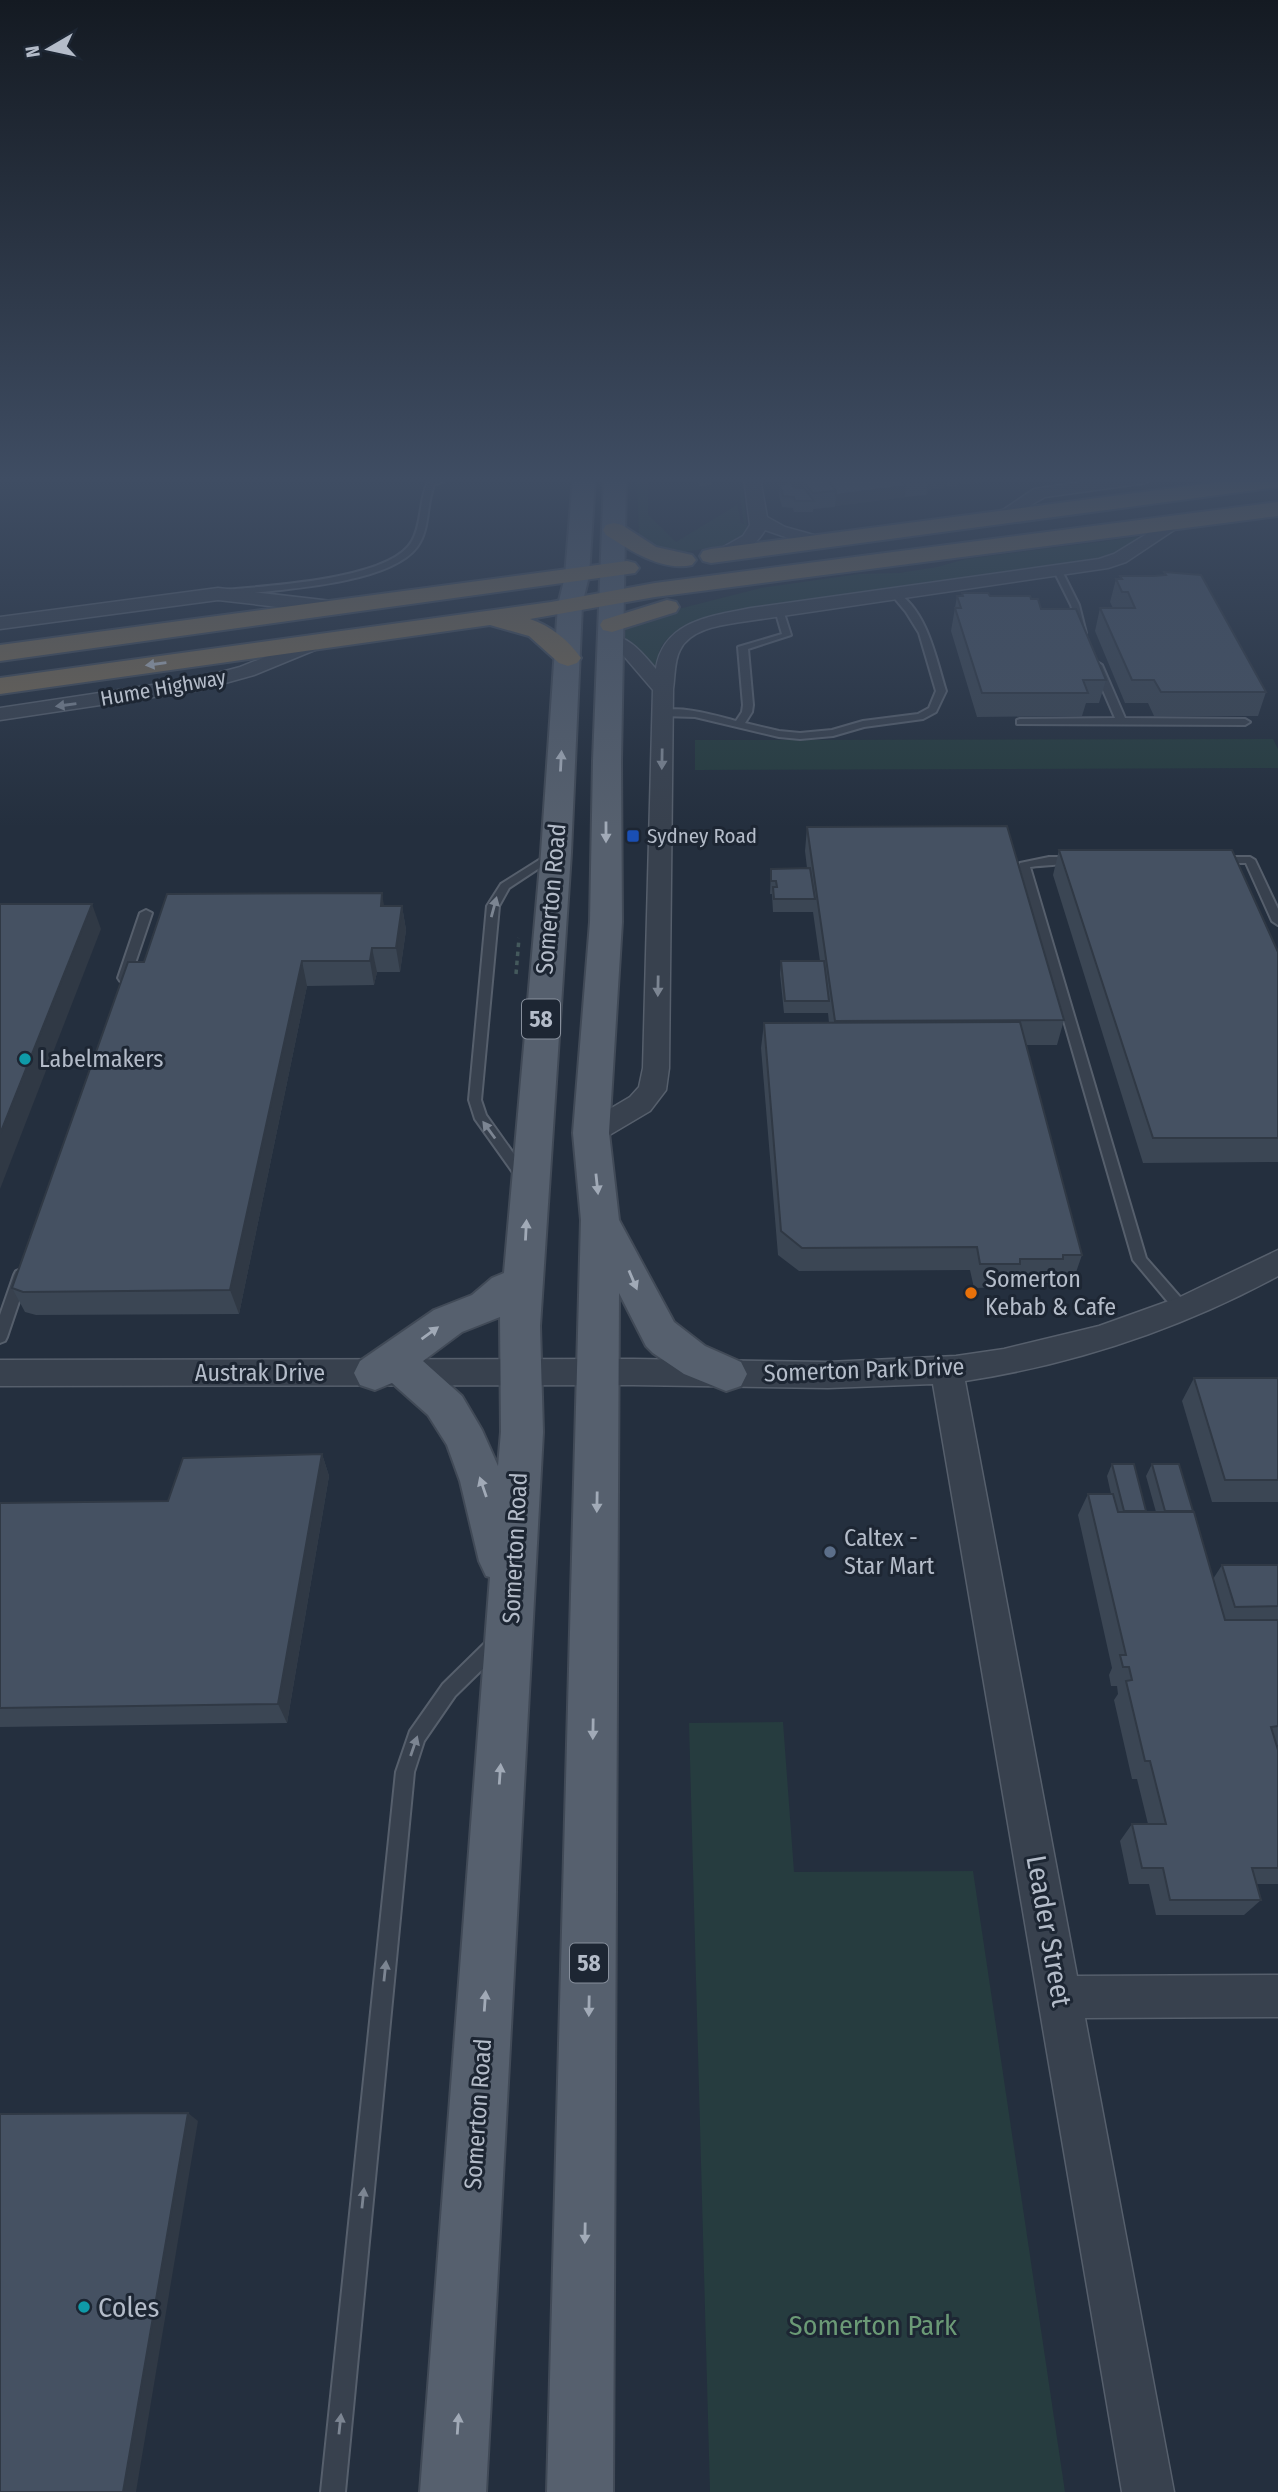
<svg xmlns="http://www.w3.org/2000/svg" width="1278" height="2492" font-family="'Fira Sans Condensed',sans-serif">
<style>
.green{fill:#263c3f}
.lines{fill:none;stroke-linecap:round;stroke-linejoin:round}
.lane-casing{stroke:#565f6c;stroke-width:4}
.street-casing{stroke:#565f6c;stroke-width:3}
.primary-casing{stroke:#414a57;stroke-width:4}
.highway-casing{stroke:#434c59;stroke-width:4}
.path{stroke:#44595c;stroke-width:3.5;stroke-dasharray:4.5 4.5;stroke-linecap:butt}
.lane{fill:#38414e;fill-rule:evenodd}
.street{fill:#38414e;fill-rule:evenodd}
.primary{fill:#56606e;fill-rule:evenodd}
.highway{fill:#746855;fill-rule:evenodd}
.wall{fill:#3b4654}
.shaded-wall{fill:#303945}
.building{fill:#455162;stroke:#303945;stroke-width:2}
.oneway{fill:#aeb4bd}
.oneway2{fill:#7c8592}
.oneway3{fill:#a1aab7}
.transit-dot{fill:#1a4fb4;stroke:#1d2633;stroke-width:2.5}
.culture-dot{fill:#0f9aa8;stroke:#1d2633;stroke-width:2.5}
.food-dot{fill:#e8710a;stroke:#1d2633;stroke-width:2.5}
.service-dot{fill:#5c6f8a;stroke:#1d2633;stroke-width:2.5}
.labels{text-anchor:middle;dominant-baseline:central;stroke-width:6;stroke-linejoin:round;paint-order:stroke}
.far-street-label{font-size:21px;fill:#b4bcc9;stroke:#1d2633}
.far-poi-label{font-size:21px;fill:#b4bcc9;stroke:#1d2633;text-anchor:start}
.shield{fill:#1d2633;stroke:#878f9c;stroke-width:2}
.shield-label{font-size:23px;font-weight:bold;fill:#b4bcc9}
.street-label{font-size:24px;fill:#b4bcc9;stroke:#1d2633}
.poi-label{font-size:24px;fill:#b4bcc9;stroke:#1d2633;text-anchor:start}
.near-street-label{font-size:28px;fill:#b4bcc9;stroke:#1d2633}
.near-poi-label{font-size:28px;fill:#b4bcc9;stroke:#1d2633;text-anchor:start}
.near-park-label{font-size:28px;fill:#6b9a76;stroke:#1d2633}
</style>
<rect width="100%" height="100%" fill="#242f3e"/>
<g class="green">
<path d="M 637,478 L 648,478 L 648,515 L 676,542 L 737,505 L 734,487 L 741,523 L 744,524 L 739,488 L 743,490 L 748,534 L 721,546 L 665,555 L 639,537 Z"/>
<path d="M 1145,536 L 1107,559 L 714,615 C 694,622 667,630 659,652 L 662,663 L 660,673 L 627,642 L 623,635 L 628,626 L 639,619 L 761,588 L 859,574 L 899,573 L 937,567 L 966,559 Z"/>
<path d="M 1273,739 L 1278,749 L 1278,768 L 695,770 L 695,740 Z"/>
<path d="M 783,1722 L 794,1872 L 973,1871 L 1065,2492 L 710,2492 L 689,1723 Z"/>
</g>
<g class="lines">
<defs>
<g id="lane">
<path d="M 439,478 L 452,478 L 434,485 C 426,505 430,530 417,547 C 388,586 270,590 223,596 L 219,593 L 223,590 C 265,586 391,580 412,541 C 422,524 419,502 427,484 Z"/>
<path d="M 1058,568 L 1062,571 L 1079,605 L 1086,633 L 1079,631 L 1071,605 L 1054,571 Z"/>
<path d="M 895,591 C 927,609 936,659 946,691 L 936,712 L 923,719 L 864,727 L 833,736 L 800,739 L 779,737 L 695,717 L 662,716 L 657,713 C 674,703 717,716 736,721 L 742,712 L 743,705 L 738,647 L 782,634 L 775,610 L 779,607 L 783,610 L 791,635 L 748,649 L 753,705 L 752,712 L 745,723 L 779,731 L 800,733 L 832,730 L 863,721 L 918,714 L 929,708 L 936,691 L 919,633 L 906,612 L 891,594 Z"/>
<path d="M 1097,662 L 1102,665 L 1125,718 L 1245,719 L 1250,722 L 1245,725 L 1017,724 L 1017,720 L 1020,719 L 1115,718 L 1092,665 Z"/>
<path d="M 555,850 L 559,851 L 559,855 L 509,888 L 499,906 L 481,1100 L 486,1115 L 531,1178 L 524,1183 L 519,1181 L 475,1119 L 469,1100 L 487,906 L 501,884 Z"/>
<path d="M 1049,857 L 1073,857 L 1078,860 C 1070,865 1043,865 1030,867 L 1146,1258 L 1188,1306 L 1190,1310 L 1188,1314 L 1178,1314 L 1133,1260 L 1019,865 L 1020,863 Z"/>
<path d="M 1250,857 L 1255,860 L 1278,909 L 1278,925 L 1272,921 L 1246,863 L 1220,863 L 1215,860 L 1220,857 Z"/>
<path d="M 146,910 L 152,913 L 130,978 L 128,981 L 120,981 L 118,978 L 140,913 Z"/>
<path d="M 21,1269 L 26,1271 L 28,1275 L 7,1337 L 5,1341 L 0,1343 L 0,1315 L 14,1275 L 16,1271 Z"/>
<path d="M 497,1635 L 503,1637 L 506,1643 L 503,1649 L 455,1696 L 424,1741 L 414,1772 L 345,2492 L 321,2492 L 396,1772 L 410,1731 L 443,1684 L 491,1637 Z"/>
</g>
<g id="street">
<path d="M 744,478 L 760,478 L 767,517 L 785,527 L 821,537 L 824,541 L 821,545 L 809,545 L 765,530 C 757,544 735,562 718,558 L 715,554 L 718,550 L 743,536 L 750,525 Z"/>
<path d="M 1108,478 L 1154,478 L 1146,483 L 1045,497 L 1003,521 L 994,516 L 1034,489 Z"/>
<path d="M 1171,519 L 1180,524 L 1177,528 L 1126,562 L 1108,568 L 741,622 C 721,625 690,629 680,650 C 674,661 675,677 673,689 L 669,1068 L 666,1090 L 650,1111 L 601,1140 L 591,1143 L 581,1140 L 577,1133 L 581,1126 L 630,1097 L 639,1087 L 643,1068 L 653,690 L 623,655 L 601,641 L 604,637 C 626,631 643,654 656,669 C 663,621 711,616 751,608 L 1099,559 L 1114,554 Z"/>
<path d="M 218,588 L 340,602 L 349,608 L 340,614 L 218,600 L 0,629 L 0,617 Z"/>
<path d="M 320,635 L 327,637 L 330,641 L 327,645 L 254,675 L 200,690 L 0,720 L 0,708 L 199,678 L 240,667 Z"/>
<path d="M 1278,1250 L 1278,1276 C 1180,1329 1075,1364 965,1381 L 1077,1976 L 1278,1975 L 1278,2017 L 1085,2018 L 1174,2492 L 1122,2492 L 933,1384 L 828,1388 L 633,1385 L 0,1386 L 0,1360 L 633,1359 L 828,1362 L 956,1356 L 1004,1349 L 1099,1326 L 1180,1297 Z"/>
</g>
<g id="primary">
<path d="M 573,478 L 595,478 L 589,576 L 582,605 L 571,853 L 540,1326 L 543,1432 L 486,2492 L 420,2492 L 490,1577 L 486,1576 L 479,1561 L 460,1481 L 447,1445 L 428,1415 L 392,1383 L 375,1390 L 360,1385 L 354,1373 L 360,1361 L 434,1310 L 472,1295 L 492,1278 L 504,1273 L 541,853 L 558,605 L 565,576 ZM 500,1317 L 501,1432 L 498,1466 L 482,1430 L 462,1396 L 423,1361 L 462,1332 Z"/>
<path d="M 604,478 L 626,478 L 621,761 L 622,922 L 609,1133 L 619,1220 L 674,1322 L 705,1346 L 741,1362 L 747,1374 L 741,1386 L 726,1391 L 684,1374 L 653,1353 L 646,1346 L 619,1293 L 613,2492 L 547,2492 L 581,1220 L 573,1133 L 590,922 L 593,761 Z"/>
</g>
<g id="highway">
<path d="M 1249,478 L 1278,478 L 1278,487 L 711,563 L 703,561 L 700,556 L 703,551 L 711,549 Z"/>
<path d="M 1278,502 L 1278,516 L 655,597 L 530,619 C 551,626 568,640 581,658 L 577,663 L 568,666 L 559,663 L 529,636 L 490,625 L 0,694 L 0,678 L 551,602 L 655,583 Z"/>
<path d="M 614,523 L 622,525 L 656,547 L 692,555 L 696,560 L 692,565 C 662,572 630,550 606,535 L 603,530 L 606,525 Z"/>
<path d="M 627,561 L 635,563 L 639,568 L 635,573 L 0,661 L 0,645 Z"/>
<path d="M 667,600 L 676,602 L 679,607 L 676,612 L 612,632 L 603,630 L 600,625 L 603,620 Z"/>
</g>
</defs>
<use href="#lane" class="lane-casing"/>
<use href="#street" class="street-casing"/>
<use href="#primary" class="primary-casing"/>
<use href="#highway" class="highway-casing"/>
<path class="path" d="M 516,974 L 519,938"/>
<use href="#lane" class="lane"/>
<use href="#street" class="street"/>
<use href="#primary" class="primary"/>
<use href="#highway" class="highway"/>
</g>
<g class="wall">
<path d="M 656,478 L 711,478 L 711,485 L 699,486 L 698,482 L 670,482 L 670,479 L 657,480 Z"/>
<rect x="712" y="478" width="14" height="3"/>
<path d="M 787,478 L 940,478 L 944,482 L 943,488 L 935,489 L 932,486 L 932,489 L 928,490 L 928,494 L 926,495 L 905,497 L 835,506 L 835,507 L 813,509 L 813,512 L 794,512 L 793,508 L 782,507 L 779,495 L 780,484 L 788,483 Z"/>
<path d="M 942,478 L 986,478 L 985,482 L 977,483 L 972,479 L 971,484 L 963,485 L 958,481 L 957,486 L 949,487 L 942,480 Z"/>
<path d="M 1164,572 L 1266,692 L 1258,716 L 1154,716 L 1148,703 L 1125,703 L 1095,631 L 1100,608 L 1113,608 L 1110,602 L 1116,579 L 1120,579 L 1120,576 L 1154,576 L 1164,575 Z"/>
<path d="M 962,593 L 1031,599 L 1106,680 L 1099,703 L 1086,703 L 1082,716 L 977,717 L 951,631 L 957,596 L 962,596 Z"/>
<path d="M 807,827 L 1064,1020 L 1057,1045 L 1026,1045 L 1082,1255 L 1074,1278 L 1056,1278 L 1055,1283 L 1014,1283 L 1013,1287 L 974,1288 L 970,1270 L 799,1271 L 778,1255 L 761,1048 L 764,1023 L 829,1023 L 828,1013 L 784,1013 L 780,974 L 781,961 L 820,961 L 813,912 L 773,912 L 772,894 L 770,894 L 771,869 L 807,868 L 805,851 Z"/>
<path d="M 1059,850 L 1278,952 L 1278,1162 L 1143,1163 L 1053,875 Z"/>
<path d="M 385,906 L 402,906 L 406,930 L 400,972 L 377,972 L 374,985 L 307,986 L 239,1314 L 36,1315 L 25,1312 L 12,1288 L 144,962 Z"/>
<path d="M 1194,1378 L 1278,1378 L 1278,1502 L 1212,1502 L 1182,1401 Z"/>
<path d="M 322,1454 L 329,1476 L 287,1723 L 0,1727 L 0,1503 L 168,1501 Z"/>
<path d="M 1112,1464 L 1146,1511 L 1145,1512 L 1156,1512 L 1146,1476 L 1152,1464 L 1193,1511 L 1192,1512 L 1213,1579 L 1222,1565 L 1278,1565 L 1278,1745 L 1276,1745 L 1278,1750 L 1278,1884 L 1256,1884 L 1261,1900 L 1244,1915 L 1156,1915 L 1149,1884 L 1129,1884 L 1120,1841 L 1132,1824 L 1148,1824 L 1137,1779 L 1132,1779 L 1114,1700 L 1118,1694 L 1117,1686 L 1111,1686 L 1109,1675 L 1112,1668 L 1078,1515 L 1088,1494 L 1111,1494 L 1107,1476 Z"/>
</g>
<g class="shaded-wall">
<path d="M 930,478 L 929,484 L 933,484 L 932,489 L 928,490 L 928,494 L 926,495 L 928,479 Z"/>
<path d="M 972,478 L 971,484 L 963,485 L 964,480 Z"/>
<path d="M 978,478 L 986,478 L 985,482 L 977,483 Z"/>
<path d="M 993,478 L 1001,478 L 1001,480 L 993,481 Z"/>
<path d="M 958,480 L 957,486 L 949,487 L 950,481 Z"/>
<path d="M 803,481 L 801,497 L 792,496 L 793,482 Z"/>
<path d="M 944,482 L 943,488 L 935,489 L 936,483 Z"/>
<path d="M 906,486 L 905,497 L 835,506 L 836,495 Z"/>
<path d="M 382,893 L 386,918 L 381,906 Z"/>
<path d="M 92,904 L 101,929 L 0,1189 L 0,1134 Z"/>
<path d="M 402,906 L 406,930 L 400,972 L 396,948 Z"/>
<path d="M 372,948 L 377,972 L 374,985 L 370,961 Z"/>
<path d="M 302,961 L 307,986 L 239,1314 L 230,1290 Z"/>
<path d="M 322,1454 L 329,1476 L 287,1723 L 278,1704 Z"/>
<path d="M 188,2113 L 198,2121 L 136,2492 L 123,2492 Z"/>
</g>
<g class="building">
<path d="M 792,478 L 826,478 L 836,491 L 813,493 L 803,481 L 793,482 Z"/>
<path d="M 826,478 L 899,478 L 906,486 L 836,495 L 836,491 Z"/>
<path d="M 905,478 L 929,478 L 907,481 Z"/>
<path d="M 931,478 L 940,478 L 944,482 L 936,483 Z"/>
<path d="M 947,478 L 956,478 L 958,480 L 950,481 Z"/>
<path d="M 792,483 L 793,487 L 804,488 L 814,501 L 795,501 L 794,497 L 783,496 L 780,484 Z"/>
<path d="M 1164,572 L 1201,575 L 1266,692 L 1161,692 L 1154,680 L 1132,680 L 1100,608 L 1135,608 L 1128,592 L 1122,592 L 1116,579 L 1122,579 L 1120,576 L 1154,576 L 1166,575 Z"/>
<path d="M 962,593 L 988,593 L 990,596 L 1030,596 L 1031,599 L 1038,599 L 1041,609 L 1076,609 L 1106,680 L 1083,680 L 1088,693 L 982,693 L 955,608 L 961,608 L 957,596 L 963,596 Z"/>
<path d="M 1007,826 L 1064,1020 L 835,1021 L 807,827 Z"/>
<path d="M 1059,850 L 1232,850 L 1278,952 L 1278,1138 L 1153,1138 Z"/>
<path d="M 810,868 L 815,899 L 774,899 L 773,887 L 777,887 L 776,881 L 771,881 L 771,869 Z"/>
<path d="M 382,893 L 381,906 L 402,906 L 396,948 L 372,948 L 370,961 L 302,961 L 230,1290 L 23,1292 L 12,1288 L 128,962 L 144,962 L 167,894 Z"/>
<path d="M 0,904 L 92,904 L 0,1134 Z"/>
<path d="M 781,961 L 824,961 L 829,1001 L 785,1001 Z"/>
<path d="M 1020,1022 L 1082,1255 L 1063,1255 L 1063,1259 L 1020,1259 L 1020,1264 L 980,1264 L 977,1247 L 802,1248 L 781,1231 L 764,1023 Z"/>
<path d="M 1194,1378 L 1278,1378 L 1278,1480 L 1225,1480 Z"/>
<path d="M 322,1454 L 278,1704 L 0,1708 L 0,1503 L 168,1501 L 183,1458 Z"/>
<path d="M 1112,1464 L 1134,1464 L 1146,1511 L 1124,1511 Z"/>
<path d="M 1152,1464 L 1179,1464 L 1193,1511 L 1165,1511 Z"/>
<path d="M 1088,1494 L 1113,1494 L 1118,1512 L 1194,1512 L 1225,1620 L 1278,1620 L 1278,1726 L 1271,1727 L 1278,1750 L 1278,1868 L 1252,1868 L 1261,1900 L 1170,1900 L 1163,1868 L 1142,1868 L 1132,1824 L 1166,1824 L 1150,1761 L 1145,1761 L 1126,1681 L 1132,1680 L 1129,1667 L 1123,1667 L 1120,1655 L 1126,1655 Z"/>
<path d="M 1222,1565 L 1278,1565 L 1278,1606 L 1235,1607 Z"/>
<path d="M 188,2113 L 123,2492 L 0,2492 L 0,2114 Z"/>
</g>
<defs><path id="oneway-solid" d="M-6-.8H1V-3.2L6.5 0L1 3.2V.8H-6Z" transform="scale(1.75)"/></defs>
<use class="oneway" href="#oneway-solid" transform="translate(156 664) rotate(172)"/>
<g class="oneway2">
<use href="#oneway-solid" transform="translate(66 705) rotate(172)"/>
<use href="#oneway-solid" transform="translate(662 759) rotate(91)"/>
<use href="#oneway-solid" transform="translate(494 907) rotate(-75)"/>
<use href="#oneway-solid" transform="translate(658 986) rotate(91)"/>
<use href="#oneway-solid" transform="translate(489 1130) rotate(-126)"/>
<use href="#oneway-solid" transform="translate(414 1746) rotate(-71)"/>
<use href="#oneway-solid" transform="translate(385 1971) rotate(-84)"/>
<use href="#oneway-solid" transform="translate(363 2198) rotate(-84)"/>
<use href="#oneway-solid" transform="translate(340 2424) rotate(-84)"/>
</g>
<g class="oneway3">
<use href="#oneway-solid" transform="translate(561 761) rotate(-87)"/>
<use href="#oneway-solid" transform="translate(606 832) rotate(90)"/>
<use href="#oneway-solid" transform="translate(597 1184) rotate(84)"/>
<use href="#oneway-solid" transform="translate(526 1230) rotate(-87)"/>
<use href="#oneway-solid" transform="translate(633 1280) rotate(67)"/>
<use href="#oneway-solid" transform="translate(430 1333) rotate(-36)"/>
<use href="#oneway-solid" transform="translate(483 1487) rotate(-109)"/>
<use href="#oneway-solid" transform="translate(597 1502) rotate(91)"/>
<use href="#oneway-solid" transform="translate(593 1729) rotate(91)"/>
<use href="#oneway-solid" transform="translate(500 1774) rotate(-86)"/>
<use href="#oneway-solid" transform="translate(485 2001) rotate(-86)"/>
<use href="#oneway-solid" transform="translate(589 2006) rotate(91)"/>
<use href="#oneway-solid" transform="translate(585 2233) rotate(91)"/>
<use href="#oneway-solid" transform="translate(458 2424) rotate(-86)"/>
</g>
<linearGradient id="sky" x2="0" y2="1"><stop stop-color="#141a22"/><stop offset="0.58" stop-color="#3f4d63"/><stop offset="1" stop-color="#3f4d63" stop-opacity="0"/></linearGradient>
<rect width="1278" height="827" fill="url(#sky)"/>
<rect class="transit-dot" x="626" y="829" width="14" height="14" rx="3.5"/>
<g class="culture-dot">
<circle cx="25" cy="1059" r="7"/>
<circle cx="84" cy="2307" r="7"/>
</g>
<circle class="food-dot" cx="971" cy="1293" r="7"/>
<circle class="service-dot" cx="830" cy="1552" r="7"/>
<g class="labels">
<g class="far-street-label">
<text transform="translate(163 688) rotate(-10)">Hume Highway</text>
</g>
<g class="far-poi-label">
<text x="647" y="836">Sydney Road</text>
</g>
<g class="shield">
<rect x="522" y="999.5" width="38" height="39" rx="5"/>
<rect x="570" y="1943.5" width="38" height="39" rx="5"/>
</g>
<g class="shield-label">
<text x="541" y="1019">58</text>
<text x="589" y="1963">58</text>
</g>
<g class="street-label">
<text transform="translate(551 899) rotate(-85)">Somerton Road</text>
<text transform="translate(864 1370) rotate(-2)">Somerton Park Drive</text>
<text x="260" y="1373">Austrak Drive</text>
<text transform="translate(515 1548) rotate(-87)">Somerton Road</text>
<text transform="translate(478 2114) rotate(-86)">Somerton Road</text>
</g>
<g class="poi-label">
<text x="39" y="1059">Labelmakers</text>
<text x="985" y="1279">Somerton<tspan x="985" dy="28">Kebab &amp; Cafe</tspan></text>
<text x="844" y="1538">Caltex -<tspan x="844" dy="28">Star Mart</tspan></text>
</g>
<g class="near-street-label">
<text transform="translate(1049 1931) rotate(80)">Leader Street</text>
</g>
<g class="near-poi-label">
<text x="98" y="2307">Coles</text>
</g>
<g class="near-park-label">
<text x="873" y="2325">Somerton Park</text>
</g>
</g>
<g transform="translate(49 49) rotate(261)" stroke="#1d2633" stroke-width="5" paint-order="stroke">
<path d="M0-5L12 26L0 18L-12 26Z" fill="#b4bcc9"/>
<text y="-10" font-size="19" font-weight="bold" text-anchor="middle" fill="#b4bcc9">N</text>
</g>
</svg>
